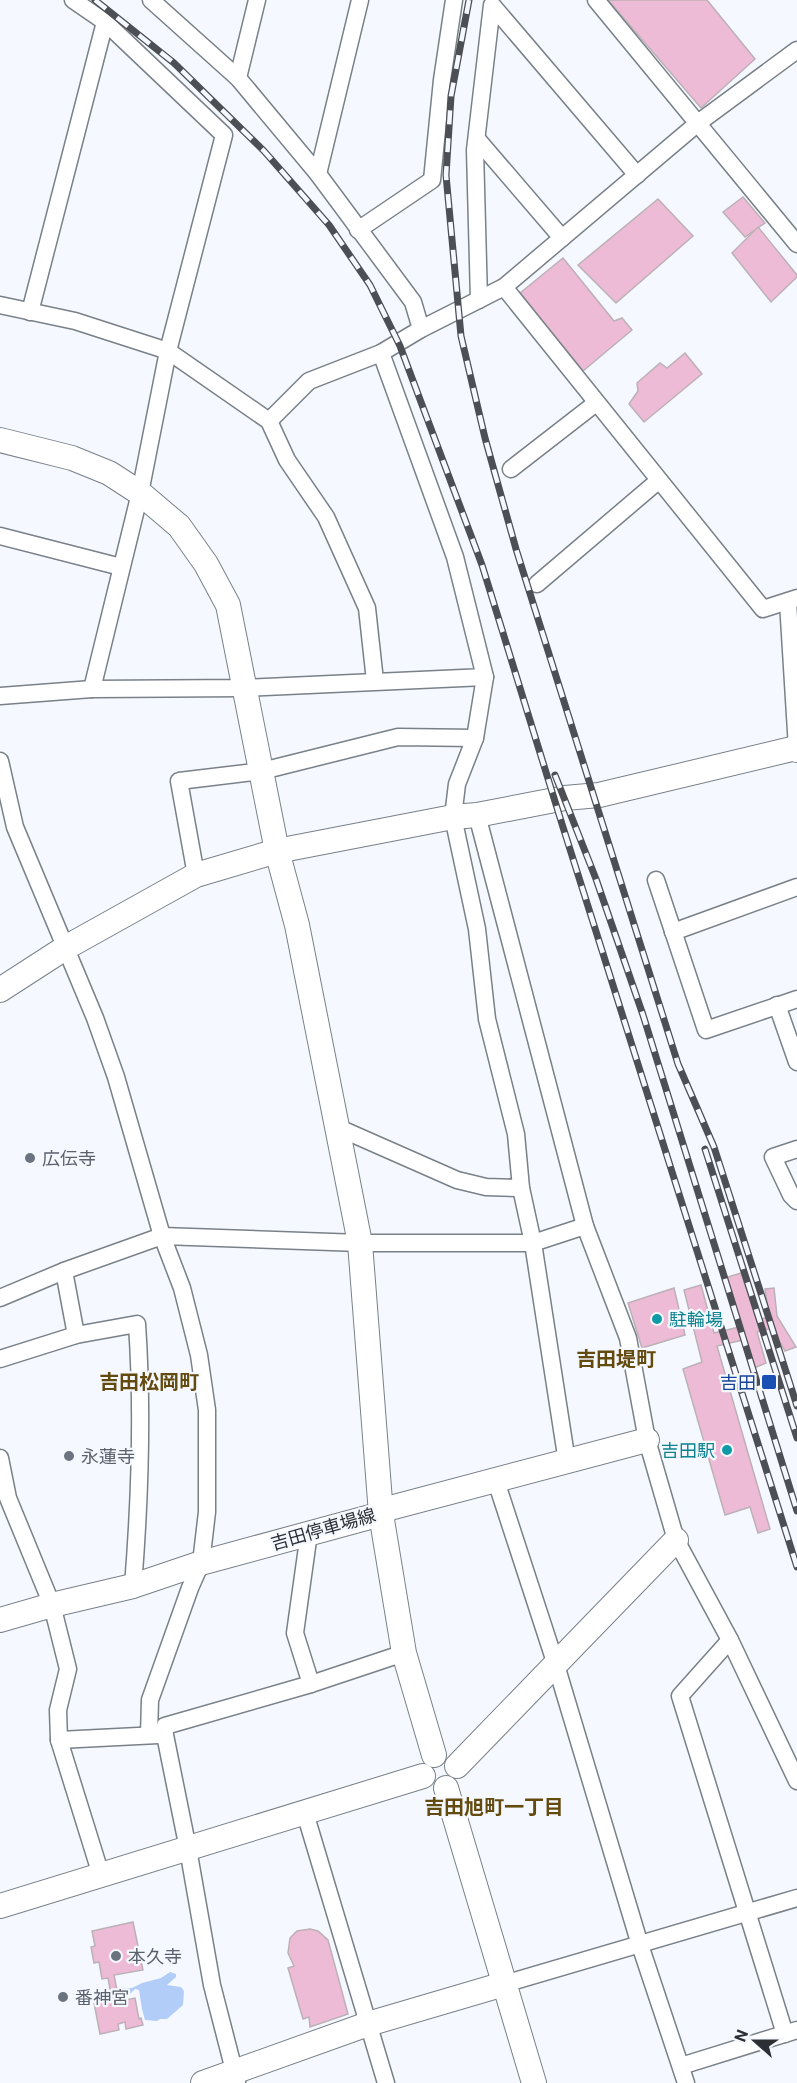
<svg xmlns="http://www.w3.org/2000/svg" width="797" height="2083" font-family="Roboto,'Noto Sans JP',sans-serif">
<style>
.water{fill:#b2cef8}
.building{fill:#edbbd6;stroke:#bcb1b6;stroke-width:1.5}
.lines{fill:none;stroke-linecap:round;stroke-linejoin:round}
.street-casing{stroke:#798088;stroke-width:19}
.secondary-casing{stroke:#798088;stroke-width:26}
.street{stroke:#fff;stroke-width:16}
.secondary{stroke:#fff;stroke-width:24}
.rail-casing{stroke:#4c4f54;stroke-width:7}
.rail{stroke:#f5f9ff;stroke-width:4.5;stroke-dasharray:14;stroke-linecap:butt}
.worship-dot{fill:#6b7280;stroke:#f5f9ff;stroke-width:2}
.culture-dot{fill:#0f9aa8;stroke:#f5f9ff;stroke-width:2}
.transit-dot{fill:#1a4fb4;stroke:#f5f9ff;stroke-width:2}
.labels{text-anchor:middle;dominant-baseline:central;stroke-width:4.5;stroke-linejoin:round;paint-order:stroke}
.worship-label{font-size:18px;fill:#5b616d;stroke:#f5f9ff;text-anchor:start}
.culture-label{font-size:18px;fill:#0d838f;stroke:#f5f9ff;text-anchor:start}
.transit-label{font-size:18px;fill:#164399;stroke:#f5f9ff;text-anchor:end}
.street-label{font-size:18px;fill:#2c2f33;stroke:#f5f9ff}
.neighbourhood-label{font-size:20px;font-weight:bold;fill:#634a0f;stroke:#f5f9ff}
</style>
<rect width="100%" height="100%" fill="#f5f9ff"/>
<path class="water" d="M 170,1972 L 176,1974 L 176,1977 L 167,1985 L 181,1987 L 184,1991 L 183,2005 L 167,2019 L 160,2019 L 157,2021 L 145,2020 L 142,2009 L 139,1990 L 135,1989 L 130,1994 L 118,1994 L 117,1991 L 125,1988 L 132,1988 L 142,1983 L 161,1978 Z"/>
<g class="building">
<path d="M 608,0 L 707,0 L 755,59 L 701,108 Z"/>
<path d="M 743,197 L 765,223 L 745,237 L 723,212 Z"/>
<path d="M 658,199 L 693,236 L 616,303 L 578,265 Z"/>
<path d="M 758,227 L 797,275 L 797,277 L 771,302 L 732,253 Z"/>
<path d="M 563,258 L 614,321 L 622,318 L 632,330 L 583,371 L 520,293 Z"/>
<path d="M 685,353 L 702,374 L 644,422 L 629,404 L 638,391 L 637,383 L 660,363 L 667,368 Z"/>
<path d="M 741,1273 L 757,1320 L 769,1317 L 765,1289 L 774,1288 L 777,1316 L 796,1347 L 785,1351 L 772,1328 L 757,1332 L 766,1363 L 754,1368 L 743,1340 L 717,1346 L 770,1529 L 758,1533 L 750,1507 L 725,1515 L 683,1369 L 702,1362 L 684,1290 L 701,1285 L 714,1333 L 739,1327 L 725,1278 Z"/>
<path d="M 674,1288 L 685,1335 L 642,1348 L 628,1303 Z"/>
<path d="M 133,1922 L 143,1970 L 114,1975 L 119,2001 L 135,1998 L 139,2019 L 141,2018 L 143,2025 L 126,2029 L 125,2022 L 118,2024 L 119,2030 L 100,2034 L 94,2003 L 101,2002 L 100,1996 L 111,1994 L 108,1978 L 102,1979 L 99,1962 L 94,1963 L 91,1947 L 95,1946 L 92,1931 Z"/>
<path d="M 310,1929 L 318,1931 L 328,1940 L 348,2014 L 310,2027 L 309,2017 L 303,2019 L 288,1968 L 294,1966 L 288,1953 L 290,1938 L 297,1931 Z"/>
</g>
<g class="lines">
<defs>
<g id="street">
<path d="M 73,0 L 105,22 L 224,135 L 168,351 L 140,493 L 92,689"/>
<path d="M 151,0 L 238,78 L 318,174 L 413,302 L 421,329"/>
<path d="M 596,0 L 797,244"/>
<path d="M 238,78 L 257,0"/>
<path d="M 477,139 L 562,238"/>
<path d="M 318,174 L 360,0"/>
<path d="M 358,230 L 432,180 L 442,80 L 454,0"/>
<path d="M 504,287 L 763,609 L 797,598"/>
<path d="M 479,300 L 475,150 L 492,5 L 637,175"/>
<path d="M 0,305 L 75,321 L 168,351 L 269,421 L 287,460 L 326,517 L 367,608 L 375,681"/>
<path d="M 30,312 L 105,22"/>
<path d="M 269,421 L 309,381 L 381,353 L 421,329 L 504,287 L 698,123 L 797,50"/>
<path d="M 511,469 L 596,403"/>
<path d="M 0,536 L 121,567"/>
<path d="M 537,584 L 658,481"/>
<path d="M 788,602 L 797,748"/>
<path d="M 485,677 L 475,738 L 457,784 L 453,817 L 477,929 L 487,1019 L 516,1134 L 521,1188 L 533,1243 L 567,1462"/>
<path d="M 0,696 L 92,689 L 244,688 L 485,677 L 455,557 L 381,353"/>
<path d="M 0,761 L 15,827 L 95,1018 L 116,1077 L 162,1236 L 182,1288 L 199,1355 L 207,1410 L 207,1512 L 201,1563 L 190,1588 L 150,1700 L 149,1735"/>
<path d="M 477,815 L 585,1226 L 628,1338 L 647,1440 L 676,1540 L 730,1640 L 797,1781"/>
<path d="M 196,875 L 179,781 L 262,771 L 398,737 L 475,738"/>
<path d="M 656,880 L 706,1030 L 797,999"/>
<path d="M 673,932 L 797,887"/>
<path d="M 777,1005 L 797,1062"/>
<path d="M 339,1128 L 457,1180 L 486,1187 L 521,1188"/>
<path d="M 797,1149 L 773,1157 L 791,1195 L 797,1201"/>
<path d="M 64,1271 L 76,1335"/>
<path d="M 0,1298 L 64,1271 L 162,1236 L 360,1243 L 533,1243 L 585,1226"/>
<path d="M 0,1359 L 76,1335 L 137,1324 C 143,1411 140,1499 133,1586"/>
<path d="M 0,1458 L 8,1498 L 52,1605 L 68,1669 L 58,1710 L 59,1740 L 101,1875"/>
<path d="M 496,1481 L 556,1665 L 640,1945 L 686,2083"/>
<path d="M 309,1533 L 295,1633 L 311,1684"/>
<path d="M 730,1640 L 680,1696 L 785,2034"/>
<path d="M 59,1740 L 158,1735"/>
<path d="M 305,1813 L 386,2083"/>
<path d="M 504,1984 L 797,1898"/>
<path d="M 681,2066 L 797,2030"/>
<path d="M 237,2082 L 212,1985 L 188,1849 L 165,1735 L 165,1726 L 311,1684 L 404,1653"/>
</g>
<g id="secondary">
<path d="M 0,440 L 72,458 L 109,473 L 140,493 L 179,526 L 206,564 L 228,605 L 277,851 L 297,925 L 360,1243 L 381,1514 L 404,1653 L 434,1755"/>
<path d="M 0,990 L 65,948 L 196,875 L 277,851 L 453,817 L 477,815 L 565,798 L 599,795 L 796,748 L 797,750"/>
<path d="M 0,1620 L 52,1605 L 133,1586 L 201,1563 L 381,1514 L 390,1508 L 647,1440"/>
<path d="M 457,1766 L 676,1540"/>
<path d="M 446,1788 L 534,2083"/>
<path d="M 0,1906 L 423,1776"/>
<path d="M 203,2083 L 368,2024 L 504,1984"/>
</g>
</defs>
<use href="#street" class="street-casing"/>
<use href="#secondary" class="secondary-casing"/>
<use href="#street" class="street"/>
<use href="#secondary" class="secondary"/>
<defs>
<g id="rail">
<path d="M 95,0 L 174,63 L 264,151 L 329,225 L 370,285 L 400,346 L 482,565 L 562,824 L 797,1567"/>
<path d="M 469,0 L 451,96 L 446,175 L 461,336 L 485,438 L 516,549 L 678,1064 L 714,1147 L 797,1406"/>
<path d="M 555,775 L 596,879 L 643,1015 L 797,1511"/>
<path d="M 705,1149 L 797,1438"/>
</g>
</defs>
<use href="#rail" class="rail-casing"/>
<use href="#rail" class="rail"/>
</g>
<g class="worship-dot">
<circle cx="30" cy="1158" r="6"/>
<circle cx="69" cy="1456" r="6"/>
<circle cx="116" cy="1956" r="6"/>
<circle cx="63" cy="1997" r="6"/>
</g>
<g class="culture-dot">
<circle cx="657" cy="1319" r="6"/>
<circle cx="727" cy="1450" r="6"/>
</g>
<rect class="transit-dot" x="761" y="1374" width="16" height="16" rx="3"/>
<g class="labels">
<g class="worship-label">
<text x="42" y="1158">広伝寺</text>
<text x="81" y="1456">永蓮寺</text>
<text x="128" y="1956">本久寺</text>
<text x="75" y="1997">番神宮</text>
</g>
<g class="culture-label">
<text x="669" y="1319">駐輪場</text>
<text x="715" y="1450" text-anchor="end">吉田駅</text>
</g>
<g class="transit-label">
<text x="756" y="1382">吉田</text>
</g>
<g class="street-label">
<text transform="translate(323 1529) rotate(-16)">吉田停車場線</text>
</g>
<g class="neighbourhood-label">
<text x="616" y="1359">吉田堤町</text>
<text x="149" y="1382">吉田松岡町</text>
<text x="494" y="1807">吉田旭町一丁目</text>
</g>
</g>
<g transform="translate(755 2041) rotate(291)" stroke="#f5f9ff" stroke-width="4.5" paint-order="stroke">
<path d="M0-4.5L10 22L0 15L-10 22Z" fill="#2c2f33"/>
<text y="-9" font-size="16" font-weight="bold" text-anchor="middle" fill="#2c2f33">N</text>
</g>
</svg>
